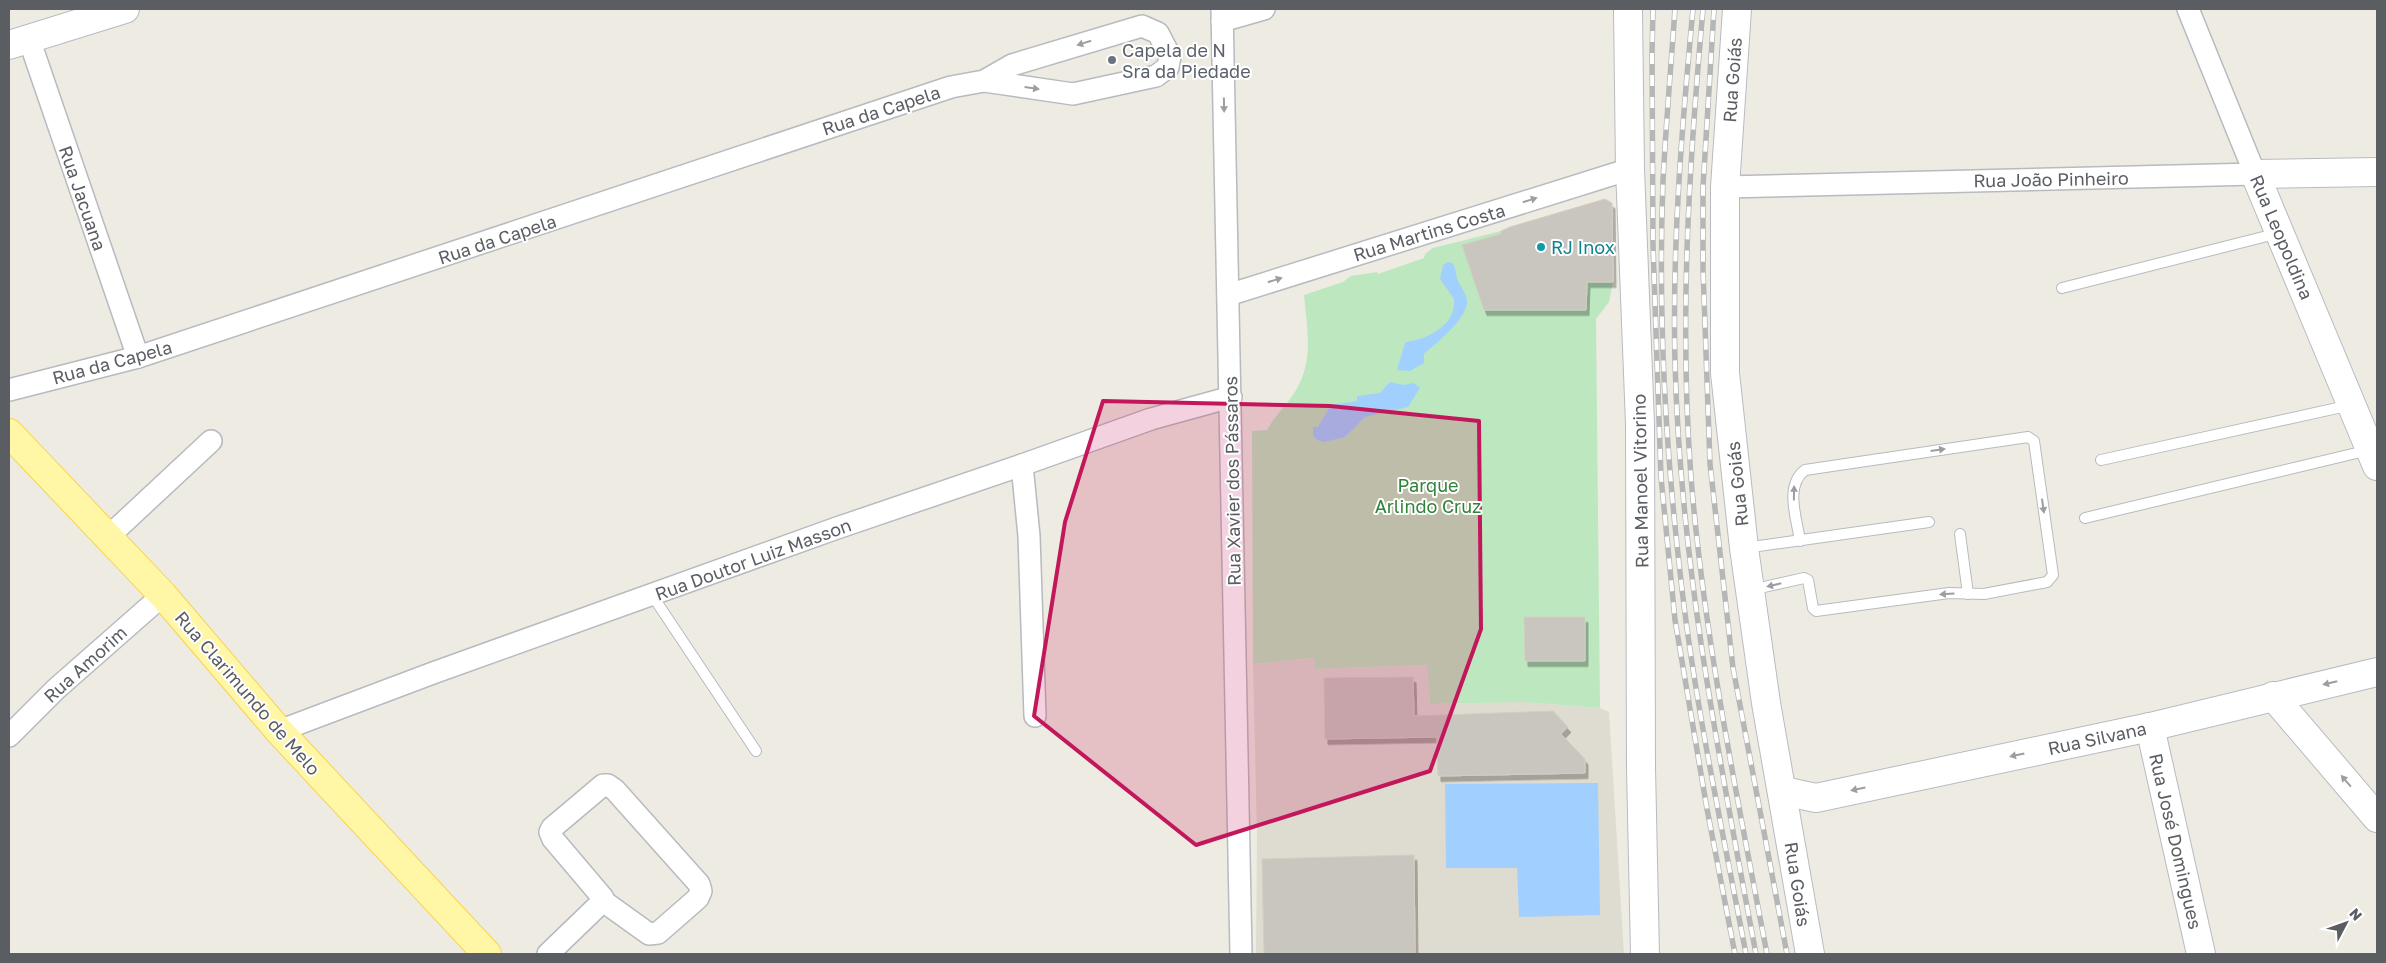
<svg xmlns="http://www.w3.org/2000/svg" width="2386" height="963" font-family="'Golos Text',sans-serif">
<style>
.education{fill:#dedbd0}
.green{fill:#bde7bf}
.water{fill:#a1d0ff}
.building{fill:#c9c6bf;stroke:#d3cec0;filter:url(#shadow)}
.lines{fill:none;stroke-linecap:round;stroke-linejoin:round}
.lane-casing{stroke:#b7babf;stroke-width:12}
.street-casing{stroke:#b7babf;stroke-width:24}
.secondary-casing{stroke:#b7bbc1;stroke-width:30}
.primary-casing{stroke:#f7d351;stroke-width:30}
.lane{stroke:#fff;stroke-width:10}
.street{stroke:#fff;stroke-width:21}
.secondary{stroke:#fff;stroke-width:28}
.primary{stroke:#fff6a6;stroke-width:28}
.rail-casing{stroke:#b5b6b6;stroke-width:5.5}
.rail{stroke:#fff;stroke-width:4;stroke-dasharray:11;stroke-linecap:butt}
.oneway{fill:#9c9ea1}
.marked{fill:#c2185b;fill-opacity:0.2;stroke:#c2185b;stroke-width:4;stroke-linejoin:round}
.worship-dot{fill:#6b7280;stroke:#fff;stroke-width:2}
.culture-dot{fill:#0f9aa8;stroke:#fff;stroke-width:2}
.labels{text-anchor:middle;dominant-baseline:central;stroke-width:4;stroke-linejoin:round;paint-order:stroke}
.worship-label{font-size:18px;fill:#5b616d;stroke:#fff;text-anchor:start}
.street-label{font-size:18px;fill:#5a5e63;stroke:#fff}
.culture-label{font-size:18px;fill:#0d838f;stroke:#fff;text-anchor:start}
.park-label{font-size:18px;fill:#30843a;stroke:#fff}
</style>
<defs>
<filter id="shadow"><feDropShadow dx="3" dy="5.5" stdDeviation="0" flood-color="#0004"/></filter>
</defs>
<rect width="100%" height="100%" fill="#eeece2"/>
<path class="education" d="M 1315,658 L 1315,669 L 1428,665 L 1430,704 L 1524,702 L 1600,708 L 1609,712 L 1624,954 L 1256,954 L 1257,837 L 1253,664 Z"/>
<path class="green" d="M 1501,231 L 1507,282 L 1613,282 L 1609,302 L 1596,319 L 1600,708 L 1524,702 L 1430,704 L 1427,665 L 1315,669 L 1314,658 L 1253,664 L 1252,431 L 1267,430 C 1275,415 1288,404 1296,390 C 1314,361 1307,328 1304,295 L 1343,282 L 1351,276 L 1377,272 L 1378,274 L 1424,258 L 1425,254 L 1433,248 Z"/>
<g class="water">
<path d="M 1448,262 L 1452,263 C 1457,269 1455,274 1458,281 C 1461,287 1468,296 1467,303 C 1466,320 1436,343 1424,354 L 1424,363 L 1410,371 L 1397,370 L 1405,343 C 1409,340 1415,341 1420,339 C 1439,332 1456,320 1454,299 L 1440,279 L 1443,265 Z"/>
<path d="M 1390,382 L 1403,385 L 1414,383 L 1420,388 L 1408,407 L 1365,417 L 1345,437 L 1324,442 L 1317,440 L 1313,435 L 1313,427 L 1318,427 L 1331,405 L 1357,401 L 1357,396 L 1380,393 Z"/>
<path d="M 1598,783 L 1600,915 L 1519,917 L 1517,868 L 1446,868 L 1445,784 Z"/>
</g>
<g class="building">
<path d="M 1605,199 L 1612,203 L 1613,282 L 1587,282 L 1586,310 L 1484,310 L 1462,245 L 1501,234 L 1501,231 L 1510,227 Z"/>
<path d="M 1524,617 L 1585,617 L 1585,661 L 1525,661 Z"/>
<path d="M 1413,677 L 1414,716 L 1553,711 L 1568,727 L 1561,734 L 1585,759 L 1585,773 L 1438,776 L 1437,737 L 1325,739 L 1324,678 Z"/>
<path d="M 1414,855 L 1415,954 L 1264,954 L 1262,859 Z"/>
</g>
<g class="lines">
<defs>
<g id="lane">
<path d="M 2062,288 L 2279,233"/>
<path d="M 2101,460 L 2351,405"/>
<path d="M 2085,518 L 2369,450"/>
<path d="M 1960,534 L 1968,594"/>
<path d="M 1745,548 L 1929,522"/>
<path d="M 1751,590 L 1804,578 L 1808,580 L 1813,608 L 1816,611 L 1949,593 L 1984,594 L 2047,582 L 2053,575 L 2034,441 L 2028,437 L 1805,470 C 1784,486 1797,519 1800,541"/>
<path d="M 652,595 L 756,751"/>
</g>
<g id="street">
<path d="M 1222,9 L 1241,954"/>
<path d="M 1222,21 L 1264,9"/>
<path d="M 29,39 L 138,357"/>
<path d="M 1725,187 L 2255,174 L 2188,9"/>
<path d="M 1228,295 L 1630,169"/>
<path d="M 9,390 L 138,357 L 951,87 L 984,81 L 1073,94 L 1156,76 L 1168,67 L 1170,56 L 1158,33 L 1142,26 L 1012,65 L 984,81"/>
<path d="M 1022,465 L 1029,536 L 1035,716"/>
<path d="M 108,537 L 211,441"/>
<path d="M 279,731 L 433,673 L 837,528 L 1022,465 L 1151,419 L 1231,397"/>
<path d="M 9,736 L 56,689 L 163,595"/>
<path d="M 603,785 L 608,785 L 615,790 L 699,884 L 701,891 L 698,898 L 658,933 L 649,934 L 603,901 L 603,898 L 553,839 L 550,832 L 552,828 Z"/>
<path d="M 548,954 L 603,901"/>
</g>
<g id="secondary">
<path d="M 1628,9 L 1630,169 L 1640,424 L 1641,768 L 1645,954"/>
<path d="M 1737,9 L 1725,187 L 1725,373 L 1744,548 L 1766,703 L 1810,954"/>
<path d="M 9,45 L 125,9"/>
<path d="M 2377,172 L 2255,174 L 2377,466"/>
<path d="M 2273,696 L 2377,818"/>
<path d="M 2150,727 L 2201,954"/>
<path d="M 1783,791 L 1816,798 L 2150,727 L 2377,672"/>
</g>
<path id="primary" d="M 9,433 L 163,595 L 279,731 L 487,954"/>
</defs>
<use href="#lane" class="lane-casing"/>
<use href="#street" class="street-casing"/>
<use href="#secondary" class="secondary-casing"/>
<use href="#primary" class="primary-casing"/>
<use href="#lane" class="lane"/>
<use href="#street" class="street"/>
<use href="#secondary" class="secondary"/>
<use href="#primary" class="primary"/>
<defs>
<g id="rail">
<path d="M 1653,9 L 1652,55 L 1653,245 L 1661,477 L 1675,620 L 1707,809 L 1735,954"/>
<path d="M 1675,9 C 1671,66 1666,123 1663,181 C 1658,311 1665,443 1680,572 C 1694,701 1722,827 1746,954"/>
<path d="M 1693,9 C 1682,126 1672,244 1675,362 C 1680,562 1719,758 1756,954"/>
<path d="M 1703,9 C 1689,165 1679,321 1691,477 C 1704,638 1737,796 1767,954"/>
<path d="M 1714,9 L 1703,187 L 1703,269 L 1710,464 L 1733,668 L 1787,954"/>
</g>
</defs>
<use href="#rail" class="rail-casing"/>
<use href="#rail" class="rail"/>
</g>
<defs><path id="oneway-solid" d="M-6-.8H1V-3.2L6.5 0L1 3.2V.8H-6Z" transform="scale(1.25)"/></defs>
<g class="oneway">
<use href="#oneway-solid" transform="translate(1084 43) rotate(163)"/>
<use href="#oneway-solid" transform="translate(1032 88) rotate(8)"/>
<use href="#oneway-solid" transform="translate(1224 105) rotate(89)"/>
<use href="#oneway-solid" transform="translate(1530 200) rotate(-17)"/>
<use href="#oneway-solid" transform="translate(1275 280) rotate(-17)"/>
<use href="#oneway-solid" transform="translate(1938 450) rotate(-8)"/>
<use href="#oneway-solid" transform="translate(1794 493) rotate(-89)"/>
<use href="#oneway-solid" transform="translate(2043 506) rotate(82)"/>
<use href="#oneway-solid" transform="translate(1774 585) rotate(167)"/>
<use href="#oneway-solid" transform="translate(1947 594) rotate(176)"/>
<use href="#oneway-solid" transform="translate(2330 683) rotate(167)"/>
<use href="#oneway-solid" transform="translate(2017 755) rotate(168)"/>
<use href="#oneway-solid" transform="translate(2346 781) rotate(-131)"/>
<use href="#oneway-solid" transform="translate(1858 789) rotate(168)"/>
</g>
<path class="marked" d="M 1103,401 L 1330,406 L 1479,421 L 1481,629 L 1430,771 L 1196,845 L 1034,716 L 1065,522 Z"/>
<circle class="worship-dot" cx="1112" cy="60" r="5"/>
<circle class="culture-dot" cx="1541" cy="247" r="5"/>
<g class="labels">
<g class="worship-label">
<text x="1122" y="50">Capela de N<tspan x="1122" dy="21">Sra da Piedade</tspan></text>
</g>
<g class="street-label">
<text transform="translate(1732 80) rotate(-86)">Rua Goiás</text>
<text transform="translate(881 110) rotate(-18)">Rua da Capela</text>
<text transform="translate(2051 179) rotate(-1)">Rua João Pinheiro</text>
<text transform="translate(83 198) rotate(71)">Rua Jacuana</text>
<text transform="translate(1429 232) rotate(-17)">Rua Martins Costa</text>
<text transform="translate(2282 237) rotate(67)">Rua Leopoldina</text>
<text transform="translate(497 239) rotate(-18)">Rua da Capela</text>
<text transform="translate(112 362) rotate(-15)">Rua da Capela</text>
<text transform="translate(1232 481) rotate(-91)">Rua Xavier dos Pássaros</text>
<text transform="translate(1640 481) rotate(-91)">Rua Manoel Vitorino</text>
<text transform="translate(1737 484) rotate(-96)">Rua Goiás</text>
<text transform="translate(753 559) rotate(-20)">Rua Doutor Luiz Masson</text>
<text transform="translate(85 664) rotate(-42)">Rua Amorim</text>
<text transform="translate(248 693) rotate(49)">Rua Clarimundo de Melo</text>
<text transform="translate(2097 738) rotate(-12)">Rua Silvana</text>
<text transform="translate(2176 841) rotate(77)">Rua José Domingues</text>
<text transform="translate(1798 884) rotate(81)">Rua Goiás</text>
</g>
<g class="culture-label">
<text x="1551" y="247">RJ Inox</text>
</g>
<g class="park-label">
<text x="1428" y="485">Parque<tspan x="1428" dy="21">Arlindo Cruz</tspan></text>
</g>
</g>
<rect width="2386" height="963" fill="none" stroke="#5a5e63" stroke-width="20"/>
<g transform="translate(2346 923) rotate(49)" stroke="#ffffff" stroke-width="4" paint-order="stroke">
<path d="M0-4L9 19L0 12L-9 19Z" fill="#5a5e63"/>
<text y="-8" font-size="14" font-weight="bold" text-anchor="middle" fill="#5a5e63">N</text>
</g>
</svg>
